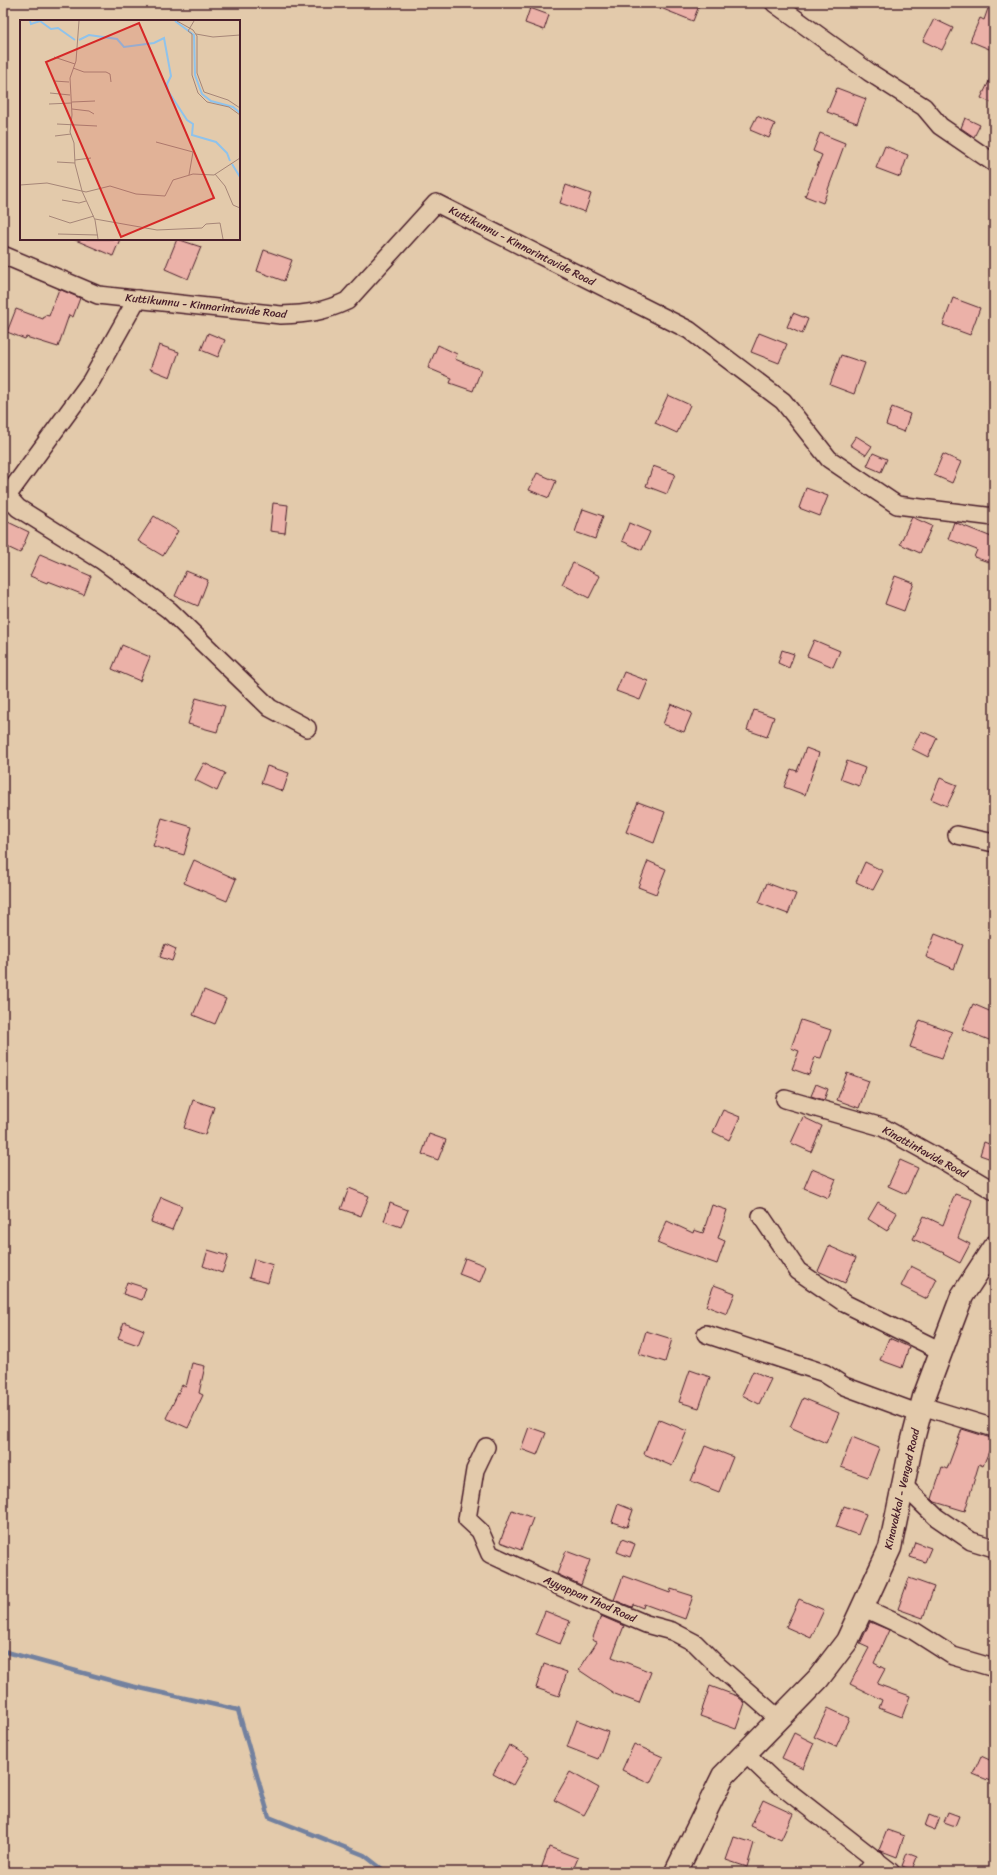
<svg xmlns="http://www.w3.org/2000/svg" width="997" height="1875" font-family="Sriracha,sans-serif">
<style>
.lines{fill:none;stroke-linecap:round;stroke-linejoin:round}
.stream{stroke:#73819f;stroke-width:4.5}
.building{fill:#ebb1a8;stroke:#4a1f2b}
.street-casing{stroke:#4a1f2b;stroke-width:20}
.secondary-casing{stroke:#4a1f2b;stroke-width:25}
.street{stroke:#e3caab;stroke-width:17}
.secondary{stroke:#e3caab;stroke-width:22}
.labels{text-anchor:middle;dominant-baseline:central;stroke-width:4;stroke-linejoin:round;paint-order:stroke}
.street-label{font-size:11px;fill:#4a1f2b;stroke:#e3caab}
.inset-river{fill:none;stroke:#8fc3ec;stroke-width:2}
.inset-road{fill:none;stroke:#a68678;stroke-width:1}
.view{fill:#d62828;fill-opacity:0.15;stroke:#d62828;stroke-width:2}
.inset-edge{fill:none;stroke:#4a1f2b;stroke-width:2}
</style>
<rect width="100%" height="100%" fill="#e3caab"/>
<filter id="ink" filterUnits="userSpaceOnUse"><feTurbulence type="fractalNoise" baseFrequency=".025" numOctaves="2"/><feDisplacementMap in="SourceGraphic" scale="8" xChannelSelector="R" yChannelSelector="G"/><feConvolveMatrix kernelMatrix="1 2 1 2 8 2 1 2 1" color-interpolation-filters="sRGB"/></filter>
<g filter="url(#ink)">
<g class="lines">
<path class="stream" d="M 3,1651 L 131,1686 L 238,1710 L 269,1817 L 364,1855 L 386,1872"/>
</g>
<g class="building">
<path d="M 648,3 L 700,3 L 693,21 Z"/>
<path d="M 990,3 L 994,3 L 994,51 L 970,41 L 980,18 L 984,20 Z"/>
<path d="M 530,8 L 549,15 L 544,30 L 525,23 Z"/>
<path d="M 934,19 L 953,28 L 942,50 L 923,41 Z"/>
<path d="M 994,71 L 994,104 L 981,98 Z"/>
<path d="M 837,88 L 866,99 L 857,123 L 827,112 Z"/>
<path d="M 757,116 L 775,124 L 769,138 L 750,130 Z"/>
<path d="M 965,118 L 980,125 L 974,137 L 961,128 Z"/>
<path d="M 820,133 L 845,143 L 823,203 L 805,196 L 822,155 L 813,151 Z"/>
<path d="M 885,146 L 908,155 L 900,177 L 876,168 Z"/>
<path d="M 566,185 L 591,194 L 585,212 L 560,203 Z"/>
<path d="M 73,239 L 120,239 L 113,256 Z"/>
<path d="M 177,239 L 201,247 L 188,279 L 165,269 Z"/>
<path d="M 264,250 L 292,260 L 284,281 L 257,271 Z"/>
<path d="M 59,289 L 80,298 L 73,317 L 69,315 L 58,347 L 26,337 L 25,339 L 7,332 L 16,309 L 43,319 L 45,315 L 49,316 Z"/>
<path d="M 953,298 L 980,308 L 970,335 L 943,325 Z"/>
<path d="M 793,313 L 808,319 L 802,334 L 787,327 Z"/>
<path d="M 208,333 L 225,340 L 218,357 L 201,350 Z"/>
<path d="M 759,333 L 787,344 L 779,363 L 751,352 Z"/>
<path d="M 159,345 L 179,352 L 170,377 L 150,369 Z"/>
<path d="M 438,345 L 457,354 L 455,359 L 481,370 L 473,391 L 450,383 L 452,378 L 428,368 Z"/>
<path d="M 841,355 L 865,363 L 854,394 L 830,385 Z"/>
<path d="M 668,395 L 690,405 L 677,433 L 655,423 Z"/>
<path d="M 892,407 L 910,414 L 904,432 L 886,425 Z"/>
<path d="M 856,436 L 872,446 L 866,455 L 850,445 Z"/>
<path d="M 873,453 L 887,459 L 881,472 L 867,466 Z"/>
<path d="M 943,454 L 961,462 L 952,483 L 934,475 Z"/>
<path d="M 653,466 L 675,474 L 667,494 L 646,486 Z"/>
<path d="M 537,473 L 556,481 L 549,498 L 529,490 Z"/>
<path d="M 806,488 L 828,496 L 820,516 L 799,508 Z"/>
<path d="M 273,503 L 288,505 L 285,533 L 270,531 Z"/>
<path d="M 583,509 L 603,516 L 595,539 L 575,532 Z"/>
<path d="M 154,516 L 178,531 L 163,556 L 138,541 Z"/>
<path d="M 912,517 L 932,526 L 920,553 L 900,544 Z"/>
<path d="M 8,522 L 29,532 L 20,553 L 3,545 L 3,533 Z"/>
<path d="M 954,522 L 994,538 L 994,564 L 974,557 L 977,550 L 948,539 Z"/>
<path d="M 629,523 L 650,532 L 642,550 L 622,541 Z"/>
<path d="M 40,554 L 91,576 L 84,595 L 48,581 L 47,583 L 30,576 Z"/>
<path d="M 573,563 L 600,576 L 589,598 L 562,584 Z"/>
<path d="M 186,571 L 208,580 L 198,606 L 175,596 Z"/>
<path d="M 895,576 L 914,583 L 904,611 L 885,604 Z"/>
<path d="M 814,640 L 840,651 L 833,667 L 807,656 Z"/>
<path d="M 122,645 L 150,657 L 140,681 L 112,669 Z"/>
<path d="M 782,650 L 794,654 L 789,668 L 778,663 Z"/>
<path d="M 624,672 L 648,681 L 640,700 L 616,691 Z"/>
<path d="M 196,698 L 225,706 L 217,732 L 188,724 Z"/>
<path d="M 671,704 L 692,713 L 684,732 L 663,724 Z"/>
<path d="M 754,710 L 774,717 L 767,737 L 747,730 Z"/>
<path d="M 921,731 L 937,738 L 928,757 L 912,749 Z"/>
<path d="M 806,748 L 819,753 L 805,795 L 784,787 L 791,769 L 797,771 Z"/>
<path d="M 847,761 L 865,768 L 859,786 L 840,779 Z"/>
<path d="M 204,763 L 225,773 L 217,791 L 195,780 Z"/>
<path d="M 267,766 L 289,773 L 283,791 L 261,783 Z"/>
<path d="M 940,778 L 957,785 L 947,806 L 931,799 Z"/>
<path d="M 638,802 L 665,812 L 654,843 L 626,832 Z"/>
<path d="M 162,818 L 192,827 L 184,855 L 153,846 Z"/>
<path d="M 194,860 L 236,879 L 227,901 L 184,883 Z"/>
<path d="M 648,861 L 666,869 L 656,894 L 638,887 Z"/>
<path d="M 865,862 L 883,871 L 873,890 L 856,882 Z"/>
<path d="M 767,883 L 796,894 L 788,914 L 759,903 Z"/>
<path d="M 935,934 L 963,945 L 954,969 L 926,957 Z"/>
<path d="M 165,944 L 176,949 L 172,961 L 160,957 Z"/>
<path d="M 204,990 L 226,999 L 215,1024 L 193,1015 Z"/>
<path d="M 973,1004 L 994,1013 L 994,1042 L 962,1029 Z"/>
<path d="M 801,1020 L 831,1030 L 821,1058 L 815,1057 L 809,1075 L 792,1069 L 799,1051 L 791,1048 Z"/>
<path d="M 920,1020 L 952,1032 L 942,1058 L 910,1047 Z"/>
<path d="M 847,1073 L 869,1081 L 859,1108 L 837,1100 Z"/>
<path d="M 816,1084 L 828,1089 L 824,1100 L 811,1096 Z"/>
<path d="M 193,1100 L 214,1107 L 205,1135 L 184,1128 Z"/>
<path d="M 723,1110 L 740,1117 L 729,1140 L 713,1132 Z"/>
<path d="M 803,1117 L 822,1126 L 811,1152 L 791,1143 Z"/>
<path d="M 429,1134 L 446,1140 L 438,1160 L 422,1154 Z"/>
<path d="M 984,1142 L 994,1146 L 994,1160 L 980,1155 Z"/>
<path d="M 900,1160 L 918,1168 L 906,1194 L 888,1186 Z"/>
<path d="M 812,1169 L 836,1179 L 828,1198 L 804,1188 Z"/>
<path d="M 349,1188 L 369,1196 L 361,1216 L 341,1209 Z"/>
<path d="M 955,1194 L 972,1200 L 958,1238 L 970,1244 L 960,1263 L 943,1254 L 944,1253 L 913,1239 L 924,1216 L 943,1225 Z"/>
<path d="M 161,1197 L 182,1206 L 172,1230 L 151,1222 Z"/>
<path d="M 878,1202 L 897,1213 L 887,1231 L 868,1219 Z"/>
<path d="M 390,1203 L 408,1210 L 401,1227 L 384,1221 Z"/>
<path d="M 712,1205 L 727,1210 L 718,1238 L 725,1241 L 717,1264 L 677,1250 L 676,1251 L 657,1243 L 667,1221 L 693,1233 L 694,1230 L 703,1233 Z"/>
<path d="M 829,1246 L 856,1258 L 845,1283 L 818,1271 Z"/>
<path d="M 208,1250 L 228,1256 L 222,1273 L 203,1266 Z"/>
<path d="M 465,1258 L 486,1266 L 480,1282 L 459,1274 Z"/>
<path d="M 254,1259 L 273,1265 L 268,1283 L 249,1278 Z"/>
<path d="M 911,1266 L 937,1279 L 927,1299 L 901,1286 Z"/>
<path d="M 127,1282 L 146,1288 L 142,1300 L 123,1294 Z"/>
<path d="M 714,1285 L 735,1293 L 727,1314 L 706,1306 Z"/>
<path d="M 124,1322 L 144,1330 L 138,1345 L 118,1338 Z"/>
<path d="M 646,1331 L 672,1339 L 665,1362 L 639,1354 Z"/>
<path d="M 889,1338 L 909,1347 L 902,1368 L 880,1360 Z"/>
<path d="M 192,1363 L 205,1366 L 199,1393 L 203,1395 L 188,1428 L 166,1418 L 182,1385 L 186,1387 Z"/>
<path d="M 690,1370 L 710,1377 L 699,1408 L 679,1402 Z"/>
<path d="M 753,1371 L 771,1379 L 759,1404 L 742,1395 Z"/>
<path d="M 803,1398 L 839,1413 L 826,1443 L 790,1427 Z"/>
<path d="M 658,1419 L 687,1431 L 672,1466 L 644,1454 Z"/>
<path d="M 529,1427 L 546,1433 L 537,1455 L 521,1449 Z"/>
<path d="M 962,1429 L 994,1439 L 983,1466 L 979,1464 L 965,1511 L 935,1502 L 932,1499 L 942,1467 L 947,1469 Z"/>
<path d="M 852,1437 L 879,1448 L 868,1477 L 841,1467 Z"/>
<path d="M 705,1446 L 733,1457 L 719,1492 L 691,1481 Z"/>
<path d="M 618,1504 L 633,1510 L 627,1527 L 612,1522 Z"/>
<path d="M 844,1506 L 866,1514 L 858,1535 L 836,1527 Z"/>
<path d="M 512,1510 L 533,1518 L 521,1550 L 500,1542 Z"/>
<path d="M 622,1539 L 635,1544 L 630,1557 L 617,1552 Z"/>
<path d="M 915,1542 L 931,1548 L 925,1562 L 910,1557 Z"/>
<path d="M 566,1551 L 590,1560 L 581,1585 L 557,1574 Z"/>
<path d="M 623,1576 L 670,1593 L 671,1589 L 693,1596 L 685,1619 L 644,1604 L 643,1608 L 633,1604 L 632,1607 L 614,1600 Z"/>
<path d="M 909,1578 L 934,1587 L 923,1618 L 898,1609 Z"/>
<path d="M 799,1599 L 824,1610 L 811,1638 L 786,1627 Z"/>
<path d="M 545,1611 L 570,1621 L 560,1644 L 536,1634 Z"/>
<path d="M 601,1616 L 624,1626 L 612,1657 L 651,1672 L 639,1703 L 615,1694 L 579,1670 L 597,1642 L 592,1640 Z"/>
<path d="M 870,1622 L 889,1630 L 874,1663 L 885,1669 L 877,1684 L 910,1696 L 902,1717 L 879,1708 L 882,1700 L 850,1684 L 869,1648 L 860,1644 Z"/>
<path d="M 544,1664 L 567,1672 L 559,1696 L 536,1688 Z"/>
<path d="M 710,1686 L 737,1696 L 745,1703 L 736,1729 L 700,1716 Z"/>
<path d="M 828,1708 L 849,1718 L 836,1747 L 814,1737 Z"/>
<path d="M 577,1720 L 608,1732 L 598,1759 L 567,1747 Z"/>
<path d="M 794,1733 L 814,1743 L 803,1768 L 782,1758 Z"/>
<path d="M 634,1744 L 663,1757 L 650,1783 L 622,1770 Z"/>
<path d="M 509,1745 L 529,1757 L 513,1785 L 493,1774 Z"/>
<path d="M 981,1756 L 994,1762 L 994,1771 L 990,1781 L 973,1774 Z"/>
<path d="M 570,1772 L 599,1788 L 584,1815 L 554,1800 Z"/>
<path d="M 763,1800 L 793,1814 L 781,1840 L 751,1826 Z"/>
<path d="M 948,1812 L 959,1816 L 955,1826 L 944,1822 Z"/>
<path d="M 929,1815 L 939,1819 L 935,1830 L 925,1826 Z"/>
<path d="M 887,1830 L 904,1836 L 897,1857 L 879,1850 Z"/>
<path d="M 734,1837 L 754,1843 L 747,1867 L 726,1860 Z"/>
<path d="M 549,1847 L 578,1858 L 572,1872 L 540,1872 Z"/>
<path d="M 907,1853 L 917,1857 L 912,1870 L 902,1866 Z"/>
</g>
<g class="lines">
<defs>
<g id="street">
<path d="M 774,3 L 869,72 L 924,107 L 940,126 L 994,163"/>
<path d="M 3,255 L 98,295 L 281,315 C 308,314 323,312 347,301 L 436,203 L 689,330 L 783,401 L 829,459 L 897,505 L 994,517"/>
<path d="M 137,299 L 91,381 L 7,496 L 18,508 L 101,560 L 169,610 L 270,708 L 307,728"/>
<path d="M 957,835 L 994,843"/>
<path d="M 785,1099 L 882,1127 L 947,1163 L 994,1191"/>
<path d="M 761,1216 L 798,1271 L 846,1304 L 941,1351"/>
<path d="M 706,1334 L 824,1373 L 844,1386 L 920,1414"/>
<path d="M 922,1406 L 994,1428"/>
<path d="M 486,1447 L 475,1470 L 467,1519 L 480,1531 L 490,1554 L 589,1600 L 646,1624 L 672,1631 L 695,1643 L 715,1663 L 779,1719"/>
<path d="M 903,1485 L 936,1517 L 971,1541 L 994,1548"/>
<path d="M 862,1607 L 914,1631 L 953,1656 L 994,1668"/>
<path d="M 745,1753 L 771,1778 L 891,1872"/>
<path d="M 866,1872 L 876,1859"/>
</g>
<path id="secondary" d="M 676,1872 L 723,1776 L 818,1679 L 847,1641 L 890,1548 L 911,1447 L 924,1397 L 962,1296 L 994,1247"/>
</defs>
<use href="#street" class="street-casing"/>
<use href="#secondary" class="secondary-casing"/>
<use href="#street" class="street"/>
<use href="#secondary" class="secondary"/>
</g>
</g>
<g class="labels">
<g class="street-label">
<text transform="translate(522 246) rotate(27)">Kuttikunnu - Kinnarintavide Road</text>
<text transform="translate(206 306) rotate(6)">Kuttikunnu - Kinnarintavide Road</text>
<text transform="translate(925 1152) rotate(29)">Kinattintavide Road</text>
<text transform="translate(902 1489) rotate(-77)">Kinavakkal - Vengad Road</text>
<text transform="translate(590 1599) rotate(24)">Ayyappan Thod Road</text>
</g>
</g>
<g transform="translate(20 20)">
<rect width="220" height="220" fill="#e3caab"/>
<path class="inset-river" d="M 10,1 L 11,4 L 20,1 L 31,9 L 38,8 L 55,20M 155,1 L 174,15 L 175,55 L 182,74 L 191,81 L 213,87 L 220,93M 59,20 L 69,15 L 97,19 L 104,27 L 134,23 L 144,18 L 151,56 L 147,64 L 148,71 L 167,100 L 173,104 L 172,115 L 196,122 L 207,133 L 210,141M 212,144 L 220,157"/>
<path class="inset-road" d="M 59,1 L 56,41 L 50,58 L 52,95 L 50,112 L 54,123 L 55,144 L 62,171 L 75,200 L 78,219M 157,1 L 173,10 L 177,16 L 177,53 L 184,72 L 208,80 L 220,88M 174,1 L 168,11 L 172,14 L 172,55 L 178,73 L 187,82 L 209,87 L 220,95M 176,14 L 193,17 L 220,15M 34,37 L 55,44M 53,48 L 64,52 L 86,52 L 90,54 L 91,62M 34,61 L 49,62M 30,73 L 50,75M 52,82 L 75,81M 29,84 L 52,83M 52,89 L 69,91 L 74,94M 37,104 L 77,106M 35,116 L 51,114M 136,122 L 173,132 L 169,155M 55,140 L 71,138M 37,142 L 55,143M 195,154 L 205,166 L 213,185 L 220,188M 0,165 L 27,163 L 66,172 L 90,166 L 116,174 L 145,176 L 153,160 L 173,154 L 194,155 L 220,138M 42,180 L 59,183 L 66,181M 29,196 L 50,203 L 74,196M 75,199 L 137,210 L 182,208 L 186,204 L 200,203 L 203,219M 38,214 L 78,215"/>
<path class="view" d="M 119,3 L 194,178 L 101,217 L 26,42 Z"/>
<rect width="220" height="220" class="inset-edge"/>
</g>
<rect width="997" height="1875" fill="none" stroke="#e3caab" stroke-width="16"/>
<rect x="8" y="8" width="981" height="1859" fill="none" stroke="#4a1f2b" stroke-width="1.5" filter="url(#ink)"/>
</svg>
